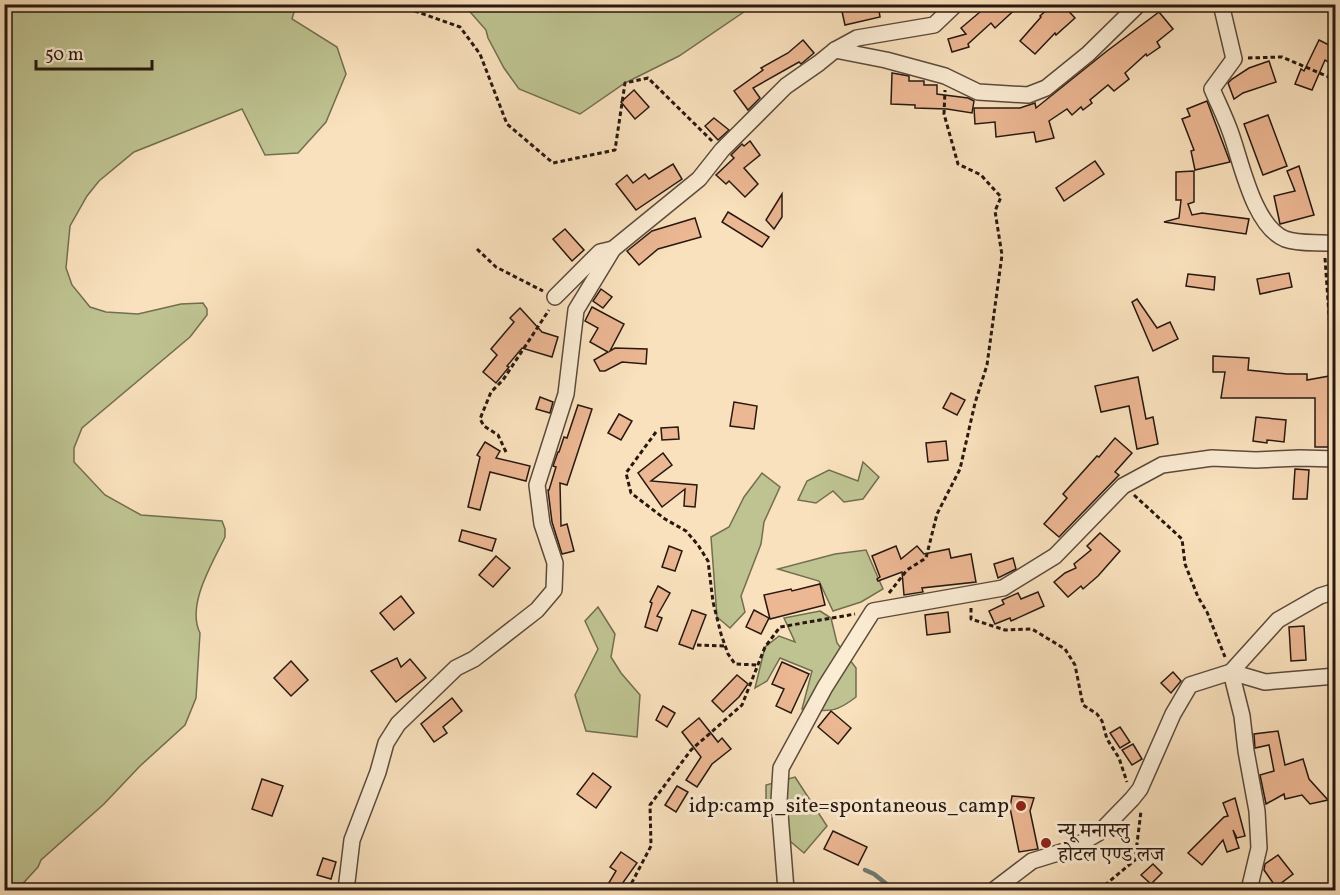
<svg xmlns="http://www.w3.org/2000/svg" width="1340" height="895" font-family="Vollkorn,'Noto Serif Devanagari',serif">
<style>
.green{fill:#bec391;stroke:#736e50;stroke-width:1.5}
.lines{fill:none;stroke-linecap:round;stroke-linejoin:round}
.stream{stroke:#6f7b72;stroke-width:4.5}
.building{fill:#ecb793;stroke:#281810;stroke-width:1.5}
.minor-casing{stroke:#5c4a3b;stroke-width:18}
.path{stroke:#281810;stroke-width:3;stroke-dasharray:4.5 3;stroke-linecap:butt}
.minor{stroke:#fbecd4;stroke-width:15}
.poi-dot{fill:#8f2418;stroke:#fbecd4;stroke-width:2}
.labels{text-anchor:middle;dominant-baseline:central;stroke-width:6;stroke-linejoin:round;paint-order:stroke}
.poi-label{font-size:21px;fill:#281810;stroke:#fbecd4;text-anchor:end}
</style>
<rect width="100%" height="100%" fill="#f9e1bd"/>
<filter id="stains"><feTurbulence type="fractalNoise" baseFrequency=".00333" numOctaves="4"/><feColorMatrix values="0 0 0 0 .2 0 0 0 0 .09 0 0 0 0 .02 0 0 0 .5 -.17"/></filter>
<radialGradient id="worn" r=".72"><stop offset=".6" stop-color="#630" stop-opacity="0"/><stop offset="1" stop-color="#630" stop-opacity=".3"/></radialGradient>
<g class="green">
<path d="M 5,4 L 296,5 L 292,19 L 337,47 L 346,74 L 326,122 L 298,153 L 265,155 L 242,109 L 134,152 L 99,181 L 87,196 L 70,226 L 66,268 L 72,285 L 90,307 L 106,312 L 138,314 L 181,304 L 203,303 L 207,309 L 207,315 L 190,337 L 82,428 L 74,448 L 74,462 L 105,495 L 141,515 L 222,521 L 225,529 L 225,537 C 213,562 186,605 200,633 L 196,698 L 185,725 L 140,766 L 104,804 L 41,860 L 38,867 L 17,890 L 4,890 Z"/>
<path d="M 464,5 L 754,5 L 679,56 L 625,83 L 580,114 L 519,89 L 504,68 L 488,38 L 486,30 Z"/>
<path d="M 863,462 L 879,477 L 863,499 L 844,502 L 833,491 L 816,503 L 798,500 L 807,481 L 829,470 L 858,481 Z"/>
<path d="M 762,473 L 780,487 L 764,522 L 761,544 L 741,596 L 745,612 L 730,628 L 717,617 L 711,537 L 729,527 L 744,497 Z"/>
<path d="M 866,550 L 883,589 L 861,602 L 833,611 L 819,581 L 778,569 L 835,554 Z"/>
<path d="M 598,607 L 615,634 L 611,657 L 621,673 L 640,695 L 637,737 L 586,731 L 575,695 L 598,649 L 585,621 Z"/>
<path d="M 820,611 L 831,618 L 837,643 L 856,668 L 856,697 C 834,714 829,711 802,709 L 812,671 L 780,658 L 767,681 L 755,688 L 765,647 L 779,636 L 795,642 L 784,618 Z"/>
<path d="M 795,777 L 827,826 L 804,853 L 784,836 L 766,808 L 766,785 Z"/>
</g>
<g class="lines">
<path class="stream" d="M 865,870 L 874,874 L 894,890"/>
</g>
<g class="building">
<path d="M 851,4 L 878,4 L 880,17 L 845,25 L 841,7 Z"/>
<path d="M 974,4 L 1021,4 L 995,28 L 991,23 L 968,44 L 969,47 L 952,52 L 948,39 L 966,34 L 961,28 L 980,12 Z"/>
<path d="M 1053,4 L 1062,4 L 1075,18 L 1056,35 L 1055,33 L 1035,54 L 1020,41 L 1041,17 L 1040,16 Z"/>
<path d="M 1159,12 L 1173,29 L 1157,42 L 1160,47 L 1147,56 L 1146,54 L 1125,73 L 1129,79 L 1114,91 L 1108,85 L 1090,100 L 1092,103 L 1083,110 L 1081,107 L 1072,115 L 1067,109 L 1049,121 L 1054,138 L 1036,142 L 1034,132 L 996,137 L 995,122 L 975,124 L 974,108 L 1020,108 L 1035,103 L 1036,108 L 1107,51 Z"/>
<path d="M 803,40 L 814,53 L 801,64 L 799,62 L 753,88 L 760,98 L 748,110 L 734,91 L 763,70 L 761,68 L 788,53 Z"/>
<path d="M 1319,40 L 1335,48 L 1335,66 L 1325,60 L 1312,90 L 1295,84 L 1301,69 L 1304,71 Z"/>
<path d="M 1269,61 L 1276,82 L 1243,93 L 1234,99 L 1228,83 L 1232,79 L 1249,68 Z"/>
<path d="M 892,73 L 909,76 L 909,81 L 924,81 L 924,85 L 937,85 L 937,94 L 968,98 L 974,101 L 972,113 L 947,109 L 915,108 L 915,105 L 891,104 Z"/>
<path d="M 634,90 L 649,107 L 635,119 L 621,102 Z"/>
<path d="M 1207,101 L 1230,162 L 1195,170 L 1191,151 L 1194,150 L 1182,119 L 1190,116 L 1187,109 Z"/>
<path d="M 1268,115 L 1287,166 L 1263,175 L 1244,124 Z"/>
<path d="M 714,118 L 729,130 L 718,140 L 705,126 Z"/>
<path d="M 750,141 L 760,155 L 744,168 L 758,184 L 745,197 L 729,181 L 726,184 L 716,175 L 734,158 L 731,155 L 742,144 L 744,146 Z"/>
<path d="M 1095,161 L 1104,174 L 1064,201 L 1056,188 Z"/>
<path d="M 673,164 L 682,179 L 636,210 L 616,184 L 627,175 L 633,183 L 645,174 L 649,179 Z"/>
<path d="M 1299,166 L 1314,215 L 1280,224 L 1274,196 L 1295,191 L 1287,171 Z"/>
<path d="M 1194,171 L 1194,202 L 1188,204 L 1192,215 L 1202,213 L 1249,219 L 1246,234 L 1164,222 L 1179,218 L 1181,200 L 1176,200 L 1176,172 Z"/>
<path d="M 782,194 L 782,217 L 774,229 L 766,220 Z"/>
<path d="M 728,212 L 769,237 L 762,247 L 722,222 Z"/>
<path d="M 695,218 L 701,237 L 658,249 L 639,265 L 627,251 L 652,231 Z"/>
<path d="M 565,229 L 584,250 L 572,261 L 553,239 Z"/>
<path d="M 1289,273 L 1292,287 L 1260,294 L 1257,279 Z"/>
<path d="M 1188,274 L 1215,277 L 1214,290 L 1186,286 Z"/>
<path d="M 601,289 L 612,297 L 603,308 L 593,301 Z"/>
<path d="M 1137,299 L 1157,328 L 1170,322 L 1178,339 L 1153,351 L 1132,302 Z"/>
<path d="M 592,307 L 624,324 L 610,351 L 615,348 L 647,349 L 646,364 L 622,362 L 605,371 L 600,371 L 594,360 L 608,352 L 590,342 L 598,328 L 585,321 Z"/>
<path d="M 520,308 L 542,332 L 558,337 L 552,357 L 522,348 L 507,366 L 509,367 L 496,383 L 483,372 L 497,355 L 491,349 L 514,322 L 510,318 Z"/>
<path d="M 1213,356 L 1249,358 L 1248,370 L 1287,374 L 1307,374 L 1307,380 L 1335,375 L 1335,447 L 1315,447 L 1315,398 L 1221,398 L 1225,372 L 1213,372 Z"/>
<path d="M 1138,377 L 1146,419 L 1153,417 L 1158,444 L 1137,449 L 1129,406 L 1101,412 L 1095,386 Z"/>
<path d="M 951,393 L 965,400 L 957,415 L 943,408 Z"/>
<path d="M 540,397 L 553,402 L 550,413 L 536,409 Z"/>
<path d="M 734,402 L 757,406 L 754,429 L 730,426 Z"/>
<path d="M 578,405 L 592,409 L 567,485 L 560,483 L 561,526 L 567,524 L 574,551 L 562,554 L 552,522 L 548,490 L 549,490 L 556,467 L 553,466 L 558,452 L 559,452 L 564,437 L 567,438 Z"/>
<path d="M 619,414 L 632,421 L 621,440 L 608,433 Z"/>
<path d="M 1256,417 L 1286,420 L 1284,442 L 1267,440 L 1267,443 L 1253,441 Z"/>
<path d="M 678,427 L 679,439 L 662,440 L 661,428 Z"/>
<path d="M 1115,438 L 1132,453 L 1115,472 L 1119,475 L 1059,537 L 1044,524 L 1067,498 L 1063,494 L 1097,456 L 1099,457 Z"/>
<path d="M 946,441 L 948,460 L 928,462 L 926,443 Z"/>
<path d="M 485,442 L 500,451 L 496,458 L 530,466 L 526,481 L 490,472 L 480,510 L 468,507 L 480,457 L 477,455 Z"/>
<path d="M 663,453 L 672,465 L 651,481 L 697,485 L 695,507 L 684,506 L 685,489 L 662,507 L 638,473 Z"/>
<path d="M 1295,469 L 1309,470 L 1307,499 L 1293,499 Z"/>
<path d="M 462,530 L 496,539 L 492,551 L 459,541 Z"/>
<path d="M 1100,533 L 1120,551 L 1098,576 L 1083,589 L 1081,586 L 1068,597 L 1054,582 L 1065,573 L 1076,568 L 1074,564 L 1091,550 L 1087,546 Z"/>
<path d="M 669,546 L 682,551 L 675,571 L 662,567 Z"/>
<path d="M 896,546 L 901,559 L 917,546 L 924,554 L 949,549 L 951,558 L 971,554 L 976,582 L 922,588 L 923,592 L 904,595 L 902,572 L 878,581 L 877,579 L 880,577 L 872,556 Z"/>
<path d="M 496,556 L 510,568 L 493,587 L 479,575 Z"/>
<path d="M 1013,558 L 1016,569 L 998,578 L 994,564 Z"/>
<path d="M 820,584 L 825,605 L 770,619 L 764,595 L 791,589 L 792,591 Z"/>
<path d="M 658,586 L 670,593 L 657,616 L 662,618 L 657,631 L 645,627 L 652,603 L 650,602 Z"/>
<path d="M 1038,592 L 1044,606 L 1011,621 L 1010,618 L 995,624 L 989,611 L 1004,604 L 1002,600 L 1018,593 L 1021,599 Z"/>
<path d="M 401,596 L 414,613 L 394,630 L 380,613 Z"/>
<path d="M 692,610 L 706,615 L 693,649 L 679,644 Z"/>
<path d="M 754,610 L 769,618 L 761,634 L 746,627 Z"/>
<path d="M 948,612 L 950,632 L 927,635 L 925,615 Z"/>
<path d="M 1304,626 L 1306,660 L 1291,661 L 1289,627 Z"/>
<path d="M 397,658 L 401,667 L 410,659 L 426,678 L 396,702 L 371,671 Z"/>
<path d="M 291,661 L 308,680 L 291,696 L 274,678 Z"/>
<path d="M 782,662 L 809,674 L 791,713 L 776,706 L 784,689 L 772,684 Z"/>
<path d="M 1173,672 L 1181,681 L 1171,693 L 1161,683 Z"/>
<path d="M 737,675 L 748,684 L 739,697 L 723,712 L 712,701 Z"/>
<path d="M 452,698 L 462,711 L 443,727 L 447,733 L 434,742 L 421,724 Z"/>
<path d="M 663,706 L 675,713 L 667,727 L 656,720 Z"/>
<path d="M 831,711 L 851,728 L 838,744 L 818,727 Z"/>
<path d="M 699,718 L 718,742 L 722,738 L 731,749 L 712,764 L 697,787 L 686,780 L 701,757 L 682,732 Z"/>
<path d="M 1120,727 L 1130,742 L 1120,748 L 1110,733 Z"/>
<path d="M 1278,731 L 1285,765 L 1303,759 L 1309,779 L 1328,800 L 1310,804 L 1302,795 L 1285,799 L 1284,794 L 1266,804 L 1260,775 L 1274,771 L 1269,745 L 1255,748 L 1254,734 Z"/>
<path d="M 1133,744 L 1142,759 L 1132,765 L 1122,750 Z"/>
<path d="M 593,773 L 611,787 L 596,808 L 577,794 Z"/>
<path d="M 262,779 L 283,786 L 272,816 L 252,809 Z"/>
<path d="M 677,786 L 688,792 L 676,812 L 665,805 Z"/>
<path d="M 1012,796 L 1034,798 L 1030,811 L 1038,849 L 1019,852 L 1010,808 Z"/>
<path d="M 1235,798 L 1245,836 L 1237,838 L 1233,830 L 1239,848 L 1227,852 L 1223,840 L 1202,865 L 1188,853 L 1224,817 L 1228,816 L 1223,803 Z"/>
<path d="M 833,831 L 867,847 L 858,865 L 824,849 Z"/>
<path d="M 621,852 L 637,863 L 617,891 L 604,891 L 616,871 L 610,867 Z"/>
<path d="M 1278,855 L 1293,874 L 1276,887 L 1264,870 L 1265,864 Z"/>
<path d="M 323,858 L 336,862 L 331,879 L 317,875 Z"/>
<path d="M 1153,864 L 1162,873 L 1151,884 L 1141,875 Z"/>
</g>
<g class="lines">
<defs>
<g id="minor">
<path d="M 1221,4 L 1234,59 L 1212,89 C 1218,103 1225,117 1230,131 C 1241,160 1253,226 1285,239 C 1301,245 1319,241 1336,244"/>
<path d="M 835,50 L 886,60 L 945,76 L 978,92 L 1028,95 L 1046,88 L 1088,54 L 1139,4"/>
<path d="M 555,297 L 600,252 L 613,249"/>
<path d="M 1231,672 L 1242,716 L 1246,751 L 1257,811 L 1259,848 L 1249,890"/>
<path d="M 1231,672 L 1265,682 L 1336,676"/>
<path d="M 346,890 L 352,840 L 378,772 L 386,743 L 398,724 L 456,668 L 474,659 L 537,610 L 554,590 L 555,563 L 542,524 L 537,485 L 566,394 L 576,310 L 613,249 L 699,179 L 722,150 L 786,86 L 819,63 L 835,50 L 857,38 L 934,25 L 956,4"/>
<path d="M 786,890 L 779,801 L 781,768 L 825,687 L 873,611 L 1003,588 L 1055,556 L 1123,486 L 1162,465 L 1212,458 L 1256,460 L 1300,458 L 1336,459"/>
<path d="M 994,890 L 1032,861 L 1071,849 L 1100,832 L 1132,799 L 1140,789 L 1173,714 L 1190,685 L 1231,672 L 1278,620 L 1320,596 L 1336,591"/>
</g>
</defs>
<use href="#minor" class="minor-casing"/>
<g class="path">
<path d="M 370,4 L 412,10 L 460,27 L 480,54 L 507,124 L 553,163 L 615,150 L 625,83 L 648,78 L 712,141"/>
<path d="M 1248,58 L 1282,57 L 1336,80"/>
<path d="M 477,249 L 496,267 L 543,291"/>
<path d="M 1325,258 L 1330,329 L 1336,345"/>
<path d="M 656,432 L 626,473 L 631,493 L 665,519 L 686,531 L 698,545 L 708,561 L 713,602 L 721,634 L 728,654 L 735,664 L 757,665"/>
<path d="M 506,452 L 498,435 L 484,426 L 480,419 L 491,392 L 503,380 L 549,310"/>
<path d="M 1134,495 L 1182,539 L 1185,564 L 1198,597 L 1207,612 L 1225,657"/>
<path d="M 889,593 L 907,570 L 926,558 L 937,514 L 960,469 L 975,403 L 987,365 L 1002,255 L 995,211 L 1001,197 L 981,175 L 958,164 L 944,114 L 945,90"/>
<path d="M 971,608 L 971,619 L 1005,630 L 1032,629 L 1065,649 L 1075,665 L 1083,705 L 1097,714 L 1102,721 L 1107,739 L 1119,758 L 1127,782"/>
<path d="M 697,645 L 725,646"/>
<path d="M 628,890 L 651,846 L 650,805 L 691,750 L 742,705 L 765,647 L 780,627 L 855,614"/>
<path d="M 1099,890 L 1135,860 L 1141,811"/>
</g>
<use href="#minor" class="minor"/>
</g>
<g class="poi-dot">
<circle cx="1021" cy="806" r="6"/>
<circle cx="1046" cy="843" r="6"/>
</g>
<g class="labels">
<g class="poi-label">
<text x="1009" y="806">idp:camp_site=spontaneous_camp</text>
<text x="1058" y="831" text-anchor="start">न्यू मनास्लु<tspan x="1058" dy="24">होटल एण्ड लज</tspan></text>
</g>
</g>
<rect width="1340" height="895" fill="none" stroke="#f9e1bd" stroke-width="24"/>
<rect x="6" y="6" width="1328" height="883" fill="none" stroke="#281810" stroke-width="3"/>
<rect x="12" y="12" width="1316" height="871" fill="none" stroke="#281810" stroke-width="1.5"/>
<path d="M36 60v9h116v-9" fill="none" stroke="#281810" stroke-width="3"/>
<text x="45" y="60" font-size="18" fill="#281810" stroke="#fbecd4" stroke-width="4.5" paint-order="stroke">50 m</text>
<rect width="100%" height="100%" filter="url(#stains)"/>
<rect width="100%" height="100%" fill="url(#worn)"/>
</svg>
